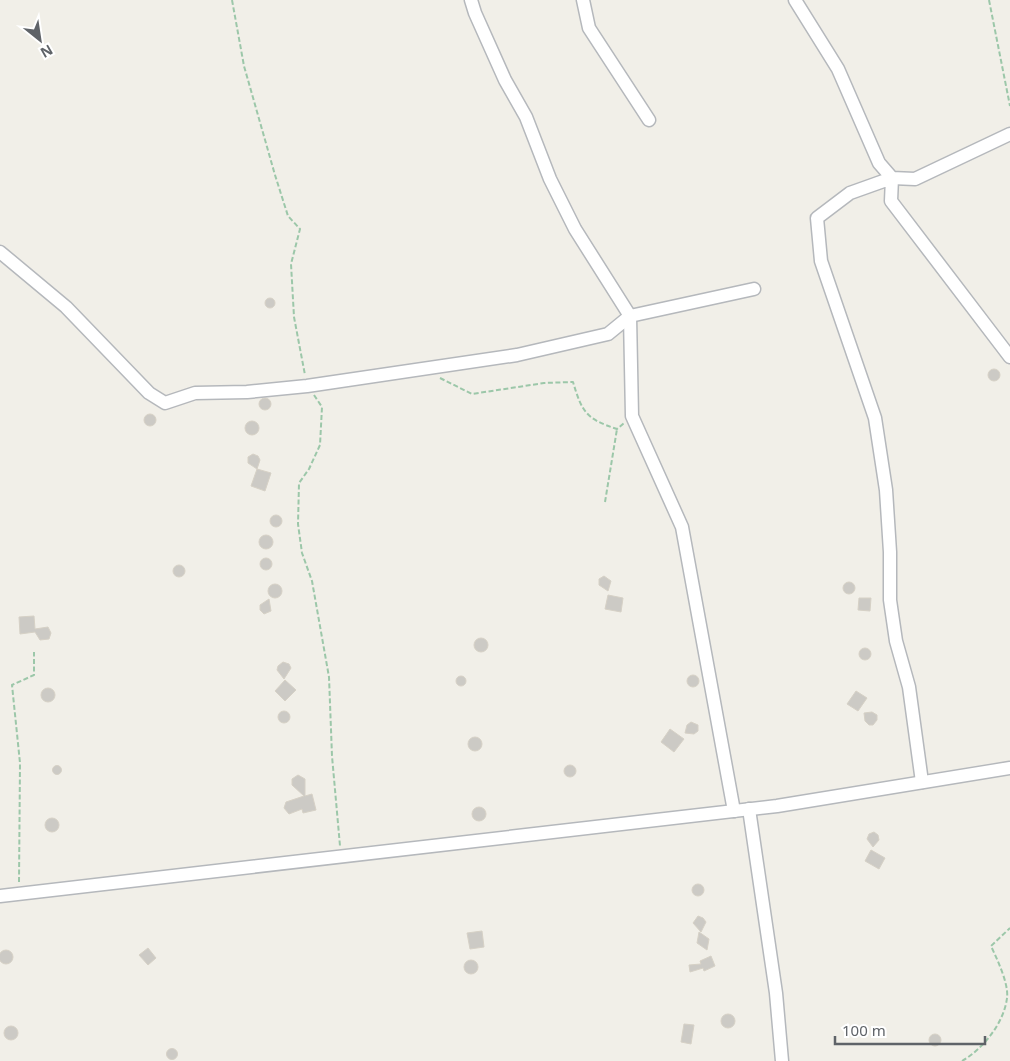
<svg xmlns="http://www.w3.org/2000/svg" width="1010" height="1061" font-family="'Noto Sans',sans-serif">
<style>
.building{fill:#cccac5;stroke:#d6d1c6}
.lines{fill:none;stroke-linecap:round;stroke-linejoin:round}
.minor-casing{stroke:#b5b8bc;stroke-width:15}
.path{stroke:#9cc7a9;stroke-width:2;stroke-dasharray:5 2.5;stroke-linecap:butt}
.minor{stroke:#fff;stroke-width:12}
</style>
<rect width="100%" height="100%" fill="#f1efe8"/>
<g class="building">
<circle cx="270" cy="303" r="5"/>
<circle cx="994" cy="375" r="6"/>
<circle cx="265" cy="404" r="6"/>
<circle cx="150" cy="420" r="6"/>
<circle cx="252" cy="428" r="7"/>
<path d="M 253,454 L 258,456 L 260,460 L 257,469 L 248,463 L 248,457 Z"/>
<path d="M 257,469 L 271,473 L 265,491 L 251,486 Z"/>
<circle cx="276" cy="521" r="6"/>
<circle cx="266" cy="542" r="7"/>
<circle cx="266" cy="564" r="6"/>
<circle cx="179" cy="571" r="6"/>
<path d="M 604,576 L 611,581 L 608,591 L 599,585 L 599,579 Z"/>
<circle cx="849" cy="588" r="6"/>
<circle cx="275" cy="591" r="7"/>
<path d="M 608,595 L 623,598 L 621,612 L 605,609 Z"/>
<path d="M 859,598 L 871,598 L 870,611 L 858,610 Z"/>
<path d="M 269,599 L 271,611 L 264,614 L 260,610 L 260,605 Z"/>
<path d="M 34,616 L 35,629 L 48,627 L 51,633 L 49,639 L 40,640 L 35,632 L 20,634 L 19,617 Z"/>
<circle cx="481" cy="645" r="7"/>
<circle cx="865" cy="654" r="6"/>
<path d="M 283,662 L 289,664 L 291,668 L 284,679 L 277,670 L 278,666 Z"/>
<circle cx="693" cy="681" r="6"/>
<circle cx="461" cy="681" r="5"/>
<path d="M 285,680 L 296,690 L 285,701 L 275,691 Z"/>
<circle cx="48" cy="695" r="7"/>
<path d="M 856,691 L 867,698 L 858,711 L 847,704 Z"/>
<circle cx="284" cy="717" r="6"/>
<path d="M 872,712 L 877,715 L 877,720 L 873,725 L 869,725 L 865,721 L 864,713 Z"/>
<path d="M 691,722 L 698,725 L 698,731 L 694,734 L 685,733 L 687,725 Z"/>
<path d="M 670,729 L 684,739 L 674,752 L 661,742 Z"/>
<circle cx="475" cy="744" r="7"/>
<circle cx="570" cy="771" r="6"/>
<circle cx="57" cy="770" r="4.5"/>
<path d="M 298,775 L 305,779 L 305,796 L 312,794 L 316,810 L 303,813 L 302,809 L 289,814 L 284,808 L 286,802 L 304,796 L 292,785 L 292,779 Z"/>
<circle cx="479" cy="814" r="7"/>
<circle cx="52" cy="825" r="7"/>
<path d="M 874,832 L 878,835 L 879,840 L 873,847 L 867,839 L 869,834 Z"/>
<path d="M 871,850 L 885,858 L 879,869 L 865,861 Z"/>
<circle cx="698" cy="890" r="6"/>
<path d="M 698,916 L 703,918 L 706,922 L 701,932 L 693,923 Z"/>
<path d="M 482,931 L 484,947 L 470,949 L 467,933 Z"/>
<path d="M 699,932 L 709,939 L 707,950 L 697,943 Z"/>
<path d="M 148,948 L 156,958 L 148,965 L 139,955 Z"/>
<circle cx="6" cy="957" r="7"/>
<path d="M 711,956 L 715,966 L 704,971 L 703,968 L 690,972 L 689,965 L 701,964 L 700,961 Z"/>
<circle cx="471" cy="967" r="7"/>
<circle cx="728" cy="1021" r="7"/>
<path d="M 684,1024 L 694,1025 L 691,1044 L 681,1042 Z"/>
<circle cx="11" cy="1033" r="7"/>
<circle cx="935" cy="1040" r="6"/>
<circle cx="172" cy="1054" r="5.5"/>
</g>
<g class="lines">
<defs>
<g id="minor">
<path d="M 471,0 L 475,13 L 505,80 L 526,117 L 550,179 L 575,229 L 630,316 L 632,416 L 682,527 L 734,811"/>
<path d="M 583,0 L 589,28 L 649,120"/>
<path d="M 795,0 L 838,69 L 879,163 L 892,178 L 915,179 L 1010,134"/>
<path d="M 0,252 L 66,307 L 149,393 L 165,403 L 195,393 L 247,392 L 307,386 L 517,355 L 608,334 L 630,316 L 754,289"/>
<path d="M 922,782 L 909,687 L 896,641 L 890,600 L 890,552 L 886,490 L 875,418 L 821,261 L 817,218 L 850,193 L 892,178 L 891,201 L 1010,357"/>
<path d="M 749,809 L 776,993 L 782,1061"/>
<path d="M 0,896 L 777,806 L 1010,768"/>
</g>
</defs>
<use href="#minor" class="minor-casing"/>
<g class="path">
<path d="M 232,0 L 244,66 L 275,175 L 288,216 L 300,229 L 291,264 L 294,317 L 305,375"/>
<path d="M 989,0 L 1010,106"/>
<path d="M 440,378 L 472,394 L 544,383 L 573,382 C 582,412 586,419 617,429 L 624,423"/>
<path d="M 314,395 L 322,407 L 320,445 L 309,469 L 299,483 L 298,524 L 302,553 L 312,581 L 329,677 L 332,756 L 340,846"/>
<path d="M 605,502 L 617,429"/>
<path d="M 19,882 L 20,763 L 12,685 L 34,675 L 34,652"/>
<path d="M 962,1061 C 983,1049 1004,1023 1007,998 C 1009,984 997,959 991,946 L 1010,928"/>
</g>
<use href="#minor" class="minor"/>
</g>
<g transform="translate(40 40) rotate(150)" stroke="#ffffff" stroke-width="4" paint-order="stroke">
<path d="M0-4L9 19L0 12L-9 19Z" fill="#5f6368"/>
<text y="-8" font-size="14" font-weight="bold" text-anchor="middle" fill="#5f6368">N</text>
</g>
<path d="M835 1036v8h150v-8" fill="none" stroke="#5f6368" stroke-width="2.5"/>
<text x="842" y="1036" font-size="15" fill="#5f6368" stroke="#ffffff" stroke-width="4" paint-order="stroke">100 m</text>
</svg>
